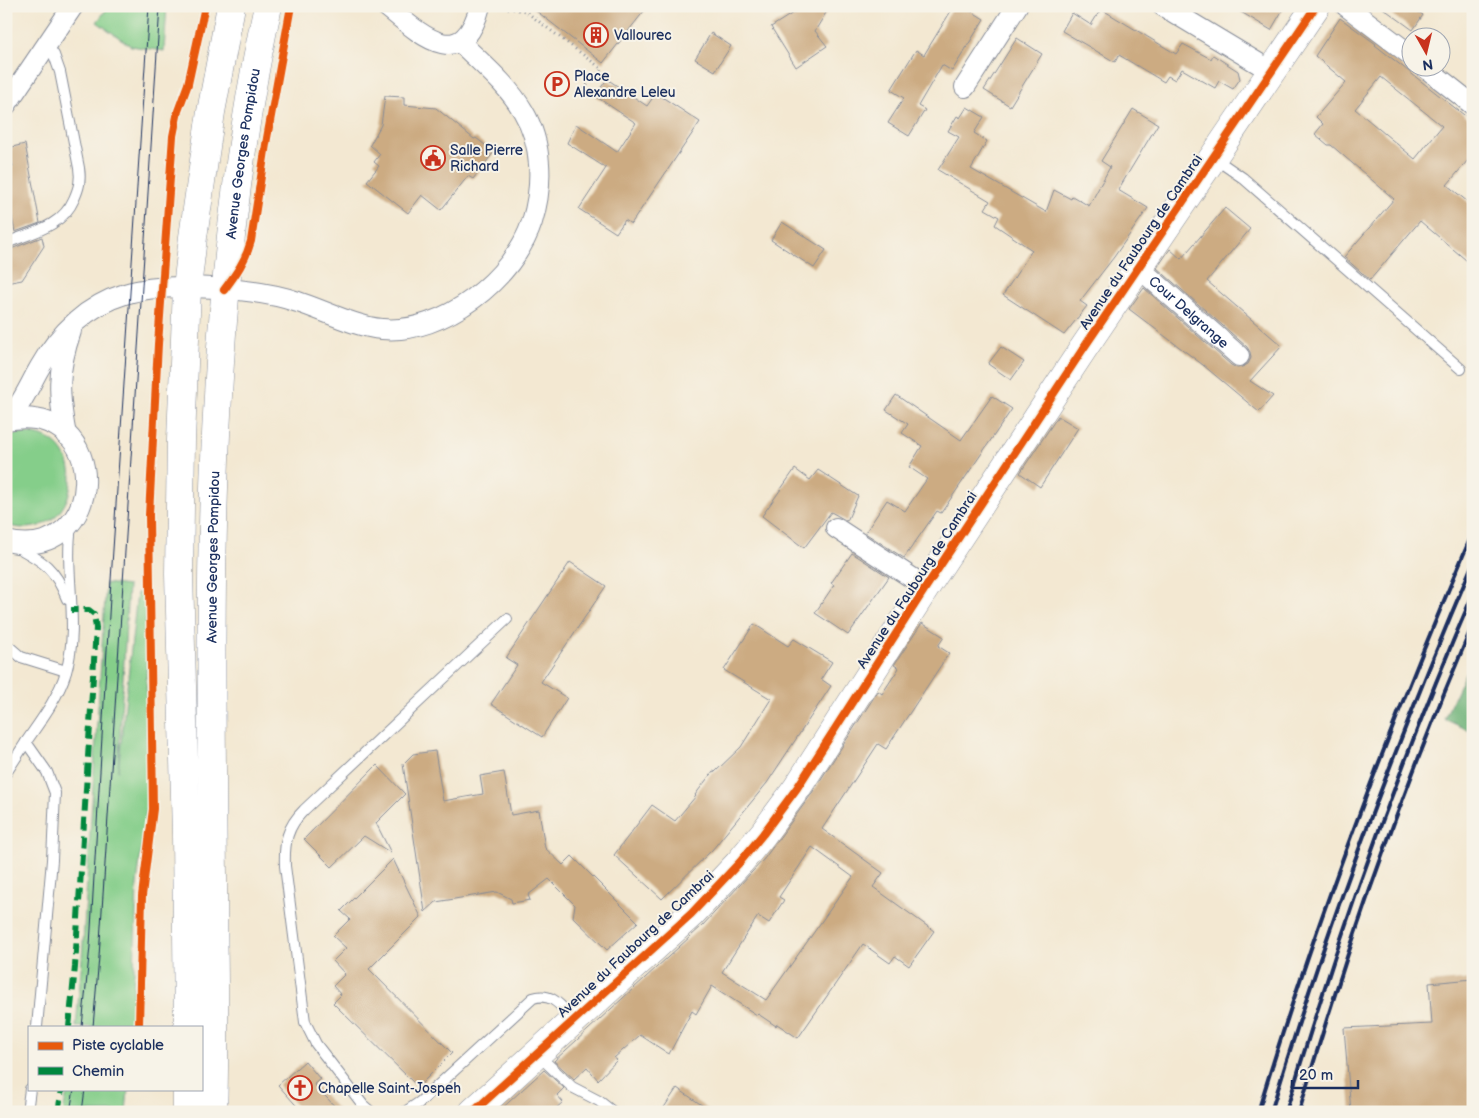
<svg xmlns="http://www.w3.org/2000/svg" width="1479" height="1118" font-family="'Balsamiq Sans',sans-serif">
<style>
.green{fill:#85ce8a;stroke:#507e74}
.forest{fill:#6cb176;stroke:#44706a}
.building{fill:#ccab82;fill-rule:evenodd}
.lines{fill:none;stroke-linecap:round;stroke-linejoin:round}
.lane-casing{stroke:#878c98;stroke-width:12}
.street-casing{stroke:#878c98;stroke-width:22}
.secondary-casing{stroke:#878c98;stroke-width:29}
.path{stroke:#878c98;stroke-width:3;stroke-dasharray:1 4;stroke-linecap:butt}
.lane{stroke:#fff;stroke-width:10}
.street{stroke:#fff;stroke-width:20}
.secondary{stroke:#fff;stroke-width:28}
.tram{stroke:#1b2f5e;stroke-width:1}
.rail{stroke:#1b2f5e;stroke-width:4}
.quiet{stroke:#00873e;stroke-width:6;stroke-dasharray:12 6;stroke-linecap:butt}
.cycleway-casing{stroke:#f7f3e8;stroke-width:11}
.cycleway{stroke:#e8590c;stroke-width:8}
.labels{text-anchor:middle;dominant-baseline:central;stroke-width:4;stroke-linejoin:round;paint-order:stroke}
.poi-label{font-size:14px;fill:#1b2f5e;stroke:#f7f3e8;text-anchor:start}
.street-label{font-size:14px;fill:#1b2f5e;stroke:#f7f3e8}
</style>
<rect width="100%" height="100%" fill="#f7f3e8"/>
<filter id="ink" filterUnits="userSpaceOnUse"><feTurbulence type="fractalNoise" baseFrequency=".02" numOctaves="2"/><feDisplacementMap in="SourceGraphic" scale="10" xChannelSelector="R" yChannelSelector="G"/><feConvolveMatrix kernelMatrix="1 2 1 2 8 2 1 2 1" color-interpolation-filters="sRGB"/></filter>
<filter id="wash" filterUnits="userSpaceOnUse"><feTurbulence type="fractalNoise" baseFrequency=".0096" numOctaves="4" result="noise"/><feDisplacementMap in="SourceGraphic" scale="20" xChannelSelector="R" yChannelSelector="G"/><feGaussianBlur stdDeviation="1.12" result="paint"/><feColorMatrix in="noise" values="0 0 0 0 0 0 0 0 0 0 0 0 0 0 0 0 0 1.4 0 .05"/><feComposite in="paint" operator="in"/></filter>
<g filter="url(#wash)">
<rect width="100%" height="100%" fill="#f3e8d2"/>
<g class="green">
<path d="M 109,6 L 167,6 L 164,51 L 131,46 L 97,22 Z"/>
<path d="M 18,433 C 98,429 82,548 6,525 L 6,437 Z"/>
<path d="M 106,583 L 128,586 L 118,771 L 137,593 L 146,593 L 147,807 L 137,884 L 132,1027 L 76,1027 L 82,959 Z"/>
<path d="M 68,1089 L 128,1089 L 126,1112 L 63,1112 Z"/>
</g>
<path class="forest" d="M 1473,656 L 1473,732 L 1444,719 Z"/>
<g id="blocks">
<g class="building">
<path d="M 530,6 L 648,6 L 603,63 Z"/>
<path d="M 804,6 L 830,6 L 815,31 L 827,46 L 796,67 L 771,27 Z"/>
<path d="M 954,6 L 963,6 L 984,19 L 952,71 L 942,65 L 918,106 L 925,110 L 909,136 L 888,123 L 904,98 L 891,90 L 916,50 L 924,55 Z"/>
<path d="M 1231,6 L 1285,6 L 1271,30 Z"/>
<path d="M 1380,6 L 1410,6 L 1423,15 L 1413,30 Z"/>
<path d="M 1101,9 L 1176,54 L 1183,44 L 1211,59 L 1213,55 L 1238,71 L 1240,79 L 1233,89 L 1219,81 L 1215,88 L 1182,69 L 1175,80 L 1168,76 L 1164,82 L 1119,55 L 1115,62 L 1062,31 L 1072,13 L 1091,25 Z"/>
<path d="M 1340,18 L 1376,44 L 1375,45 L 1473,122 L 1473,154 L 1447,185 L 1473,206 L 1473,266 L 1420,221 L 1370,280 L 1344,257 L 1394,199 L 1331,145 L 1328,145 L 1315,134 L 1323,124 L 1316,117 L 1346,82 L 1315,56 ZM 1381,77 L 1442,126 L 1415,159 L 1355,109 Z"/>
<path d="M 711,33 L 731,46 L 715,71 L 695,59 Z"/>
<path d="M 1017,38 L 1042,54 L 1010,106 L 984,90 Z"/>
<path d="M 607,79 L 647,106 L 656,93 L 700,122 L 631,224 L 625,220 L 616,233 L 579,209 L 606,168 L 567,143 L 576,124 L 617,152 L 636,123 L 595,96 Z"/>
<path d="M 385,96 L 404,97 L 404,105 L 436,108 L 474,139 L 476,138 L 494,152 L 473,179 L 468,176 L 441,210 L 422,195 L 408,213 L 367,181 L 379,166 L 374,162 L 380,154 L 370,145 L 381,125 Z"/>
<path d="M 967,107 L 984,117 L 974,133 L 987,141 L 971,169 L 1046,212 L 1054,190 L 1071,199 L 1072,196 L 1089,206 L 1110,167 L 1101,161 L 1133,109 L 1158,124 L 1118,190 L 1148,208 L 1114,257 L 1080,301 L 1087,306 L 1064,335 L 1003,295 L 1032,250 L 995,225 L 999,217 L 985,209 L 990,201 L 938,170 L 959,137 L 948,131 L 957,116 L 960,118 Z"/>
<path d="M 25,144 L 40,223 L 15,232 L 6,189 L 6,167 L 13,166 L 8,148 Z"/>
<path d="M 1225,208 L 1250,229 L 1207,281 L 1282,346 L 1250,381 L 1273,396 L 1259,412 L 1203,365 L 1129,309 L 1144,288 L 1231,365 L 1237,368 L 1242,367 L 1248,364 L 1251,358 L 1250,352 L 1247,347 L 1157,268 L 1170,249 L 1181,259 Z"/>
<path d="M 782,222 L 826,250 L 814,268 L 771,240 Z"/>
<path d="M 42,237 L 44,246 L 22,280 L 6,283 L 6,255 L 11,249 Z"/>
<path d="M 1001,347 L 1024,362 L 1011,380 L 988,364 Z"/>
<path d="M 896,395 L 961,440 L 992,396 L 1012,409 L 941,513 L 937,511 L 904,558 L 865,533 L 887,500 L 905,511 L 927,479 L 909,467 L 922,446 L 902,433 L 908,424 L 886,410 Z"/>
<path d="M 1058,416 L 1078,428 L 1040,487 L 1020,473 Z"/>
<path d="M 795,469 L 810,480 L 818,470 L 858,496 L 847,521 L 831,512 L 804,548 L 762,516 Z"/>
<path d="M 852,553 L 889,577 L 848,635 L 815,613 L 834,585 L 831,583 Z"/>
<path d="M 570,562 L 606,586 L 541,682 L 567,698 L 542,737 L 491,704 L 517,665 L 506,658 Z"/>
<path d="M 922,623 L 944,637 L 938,646 L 949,653 L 886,749 L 878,744 L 822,829 L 883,873 L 873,887 L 934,931 L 909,966 L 895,956 L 890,963 L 863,944 L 798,1038 L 777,1024 L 776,1026 L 758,1014 L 757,1015 L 712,986 L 696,1014 L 692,1011 L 669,1054 L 640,1035 L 614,1058 L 617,1060 L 598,1080 L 587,1067 L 574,1079 L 554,1061 L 702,926 L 764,859 L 810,796 L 878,691 L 882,694 L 899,668 L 894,665 ZM 812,847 L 853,877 L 766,1000 L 722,972 L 758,916 L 769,923 L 784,900 L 779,897 Z"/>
<path d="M 754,624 L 788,646 L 794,639 L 832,662 L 821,679 L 831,686 L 767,783 L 712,850 L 662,899 L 614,855 L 652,805 L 675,821 L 696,796 L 695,795 L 713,771 L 715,772 L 741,747 L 771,699 L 724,670 Z"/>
<path d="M 435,751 L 443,801 L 483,794 L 480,776 L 504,772 L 511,815 L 539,810 L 545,848 L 563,865 L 572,856 L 638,922 L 607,950 L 573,917 L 575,905 L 549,879 L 528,895 L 530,900 L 512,903 L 511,899 L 497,892 L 436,902 L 425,912 L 403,764 L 413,754 Z"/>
<path d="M 377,765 L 405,794 L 376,823 L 391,853 L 364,836 L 332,867 L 304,839 Z"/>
<path d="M 393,859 L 421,917 L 369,969 L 452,1053 L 418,1087 L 333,1003 L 341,995 L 333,986 L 345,974 L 333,961 L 346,948 L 333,936 L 350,919 L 341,911 Z"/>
<path d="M 1473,979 L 1473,1112 L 1351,1112 L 1344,1028 L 1432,1024 L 1429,983 Z"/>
<path d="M 305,1061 L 320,1079 L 314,1084 L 340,1112 L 302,1112 L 278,1085 Z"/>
<path d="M 544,1070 L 564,1088 L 557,1095 L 563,1102 L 552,1112 L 498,1112 Z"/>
<path d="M 677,1088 L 712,1112 L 661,1112 Z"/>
</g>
</g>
</g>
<g filter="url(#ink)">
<use href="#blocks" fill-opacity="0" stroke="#878c98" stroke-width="1"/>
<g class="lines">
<defs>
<g id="lane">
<path d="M 1214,158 L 1243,178 L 1461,369"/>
<path d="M 6,243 C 33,232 62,227 74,199 C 79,188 81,180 79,168 L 60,72 L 54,55 L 47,44"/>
<path d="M 15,546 C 43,561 55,568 67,599"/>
<path d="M 6,644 L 21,657 L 66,671"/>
<path d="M 6,773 L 26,742"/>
<path d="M 37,1027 L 52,860 L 55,793 L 47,772 L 26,742 C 41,720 58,698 66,672 C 80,625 64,574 71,526"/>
<path d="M 537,1054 L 572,1087 L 599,1101 L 613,1112"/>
<path d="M 27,1112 L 30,1089"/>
<path d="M 371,1112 L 363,1105 L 316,1044 L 305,1022 L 285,866 C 284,842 287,827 304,810 L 507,619"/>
<path d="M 405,1112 L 420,1102 L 533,998 C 552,992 561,1006 573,1019"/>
</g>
<g id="street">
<path d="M 386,6 C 420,34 462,75 480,6"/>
<path d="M 1163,6 L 1271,71"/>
<path d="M 1346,6 L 1412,56"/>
<path d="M 1426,68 L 1473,105"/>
<path d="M 965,87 L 1017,6"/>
<path d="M 6,105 L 73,6"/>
<path id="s1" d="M 1138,267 L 1239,356"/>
<path d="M 6,420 C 22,405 29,386 40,367 C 59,333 88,305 125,294 C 165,281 258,288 298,302 C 323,310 356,327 382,329 C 443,335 514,278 532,222 C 543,186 543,144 523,111 C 508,85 482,64 460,42"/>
<path d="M 6,420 C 115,400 108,565 6,541"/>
<path d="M 66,435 C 58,394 57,371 71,331"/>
<path d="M 836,528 L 926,587"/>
</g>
<g id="secondary">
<path d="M 188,1027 L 186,833 L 179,574 L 181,440 L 187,288 L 193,237 L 211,112 L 231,6"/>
<path d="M 187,1112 L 187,1089"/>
<path id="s2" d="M 213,1112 C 216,1034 213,956 213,878 C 210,587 205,292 268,6"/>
<path d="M 473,1112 L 691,914 L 740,862 L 763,834 L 797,788 L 926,587 L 1083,349 L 1316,6"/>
</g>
</defs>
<use href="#lane" class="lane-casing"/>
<use href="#street" class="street-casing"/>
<use href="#secondary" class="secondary-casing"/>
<path class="path" d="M 508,8 L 525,11 L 602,69 L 579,94"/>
<use href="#lane" class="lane"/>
<use href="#street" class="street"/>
<use href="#secondary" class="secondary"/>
<g class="tram">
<path d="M 82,1027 L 90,946 L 111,580 L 149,6"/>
<path d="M 93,1027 L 99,957 L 160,6"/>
<path d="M 70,1112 L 74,1089"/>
<path d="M 82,1112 L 85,1089"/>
</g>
<g class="rail">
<path d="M 1258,1112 C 1318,913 1391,723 1473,532"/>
<path d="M 1271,1112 C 1327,925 1396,743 1473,563"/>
<path d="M 1286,1112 C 1338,936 1400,763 1473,594"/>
<path d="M 1299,1112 C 1347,946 1405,783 1473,624"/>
</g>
<g class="quiet">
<path d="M 69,1027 L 75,967 L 96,628 L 94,614 L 89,610 L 71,610"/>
<path d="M 58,1112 L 62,1089"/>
</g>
<defs>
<g id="cycleway">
<path d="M 224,290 C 236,274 246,260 251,241 L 267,138 L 291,6"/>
<path d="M 139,1027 L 142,896 L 153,809 L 149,515 L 158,344 L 173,136 L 178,111 L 188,84 L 205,6"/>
<path d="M 473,1112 L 691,914 L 740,862 L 763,834 L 797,788 L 926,587 L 1083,349 L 1316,6"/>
</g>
</defs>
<use href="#cycleway" class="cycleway-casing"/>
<use href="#cycleway" class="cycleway"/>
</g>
</g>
<defs>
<symbol id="building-ring" viewBox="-11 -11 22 22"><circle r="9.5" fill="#f7f3e8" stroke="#c8321e" stroke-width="1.5"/><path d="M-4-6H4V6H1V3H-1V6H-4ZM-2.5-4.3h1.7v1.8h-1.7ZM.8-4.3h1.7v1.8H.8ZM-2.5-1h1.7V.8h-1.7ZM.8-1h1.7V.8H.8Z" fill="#c8321e"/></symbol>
<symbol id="parking-ring" viewBox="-11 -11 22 22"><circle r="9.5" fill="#f7f3e8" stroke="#c8321e" stroke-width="1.5"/><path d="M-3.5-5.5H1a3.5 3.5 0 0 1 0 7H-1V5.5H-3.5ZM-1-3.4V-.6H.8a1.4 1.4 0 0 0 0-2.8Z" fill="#c8321e"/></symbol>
<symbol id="civic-ring" viewBox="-11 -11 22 22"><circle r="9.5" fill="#f7f3e8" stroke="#c8321e" stroke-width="1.5"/><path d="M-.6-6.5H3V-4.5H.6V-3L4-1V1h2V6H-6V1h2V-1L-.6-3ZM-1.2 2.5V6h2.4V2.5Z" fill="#c8321e"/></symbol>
<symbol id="church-ring" viewBox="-11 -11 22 22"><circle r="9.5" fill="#f7f3e8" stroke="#c8321e" stroke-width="1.5"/><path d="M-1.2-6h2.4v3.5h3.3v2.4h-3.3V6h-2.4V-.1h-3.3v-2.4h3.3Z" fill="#c8321e"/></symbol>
</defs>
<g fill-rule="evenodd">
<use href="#building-ring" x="582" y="21" width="28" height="28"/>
<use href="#parking-ring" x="543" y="70" width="28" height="28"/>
<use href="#civic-ring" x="419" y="144" width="28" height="28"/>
<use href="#church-ring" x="286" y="1074" width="28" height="28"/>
</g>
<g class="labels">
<g class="poi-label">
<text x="614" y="35">Vallourec</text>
<text x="574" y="76">Place<tspan x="574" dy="16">Alexandre Leleu</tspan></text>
<text x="450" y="150">Salle Pierre<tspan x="450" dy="16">Richard</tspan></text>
<text x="318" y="1088">Chapelle Saint-Jospeh</text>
</g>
<g class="street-label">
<text stroke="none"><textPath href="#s2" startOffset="960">Avenue Georges Pompidou</textPath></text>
<text transform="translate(1141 242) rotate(-56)">Avenue du Faubourg de Cambrai</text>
<text stroke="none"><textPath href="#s1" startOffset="68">Cour Delgrange</textPath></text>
<text stroke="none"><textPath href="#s2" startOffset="555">Avenue Georges Pompidou</textPath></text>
<text transform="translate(917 580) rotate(-57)">Avenue du Faubourg de Cambrai</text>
<text transform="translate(636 944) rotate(-43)">Avenue du Faubourg de Cambrai</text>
</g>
</g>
<rect width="1479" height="1118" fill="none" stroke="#f7f3e8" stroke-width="25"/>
<rect x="28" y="1026" width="175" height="65" fill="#f7f3e8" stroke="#9fa5b1"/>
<rect x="38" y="1042" width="25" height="8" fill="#e8590c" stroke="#9fa5b1"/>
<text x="72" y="1050" font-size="15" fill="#1b2f5e">Piste cyclable</text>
<rect x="38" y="1067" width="25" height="8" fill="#00873e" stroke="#9fa5b1"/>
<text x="72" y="1076" font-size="15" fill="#1b2f5e">Chemin</text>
<g transform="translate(1426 52) rotate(172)"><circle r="24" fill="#f7f3e8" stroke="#9fa5b1"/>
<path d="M0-4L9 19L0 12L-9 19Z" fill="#c8321e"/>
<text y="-8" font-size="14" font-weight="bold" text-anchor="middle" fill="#1b2f5e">N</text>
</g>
<path d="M1292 1080v8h66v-8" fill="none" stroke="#1b2f5e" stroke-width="2.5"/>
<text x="1299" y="1080" font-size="15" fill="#1b2f5e" stroke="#f7f3e8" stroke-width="4" paint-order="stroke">20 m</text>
</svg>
